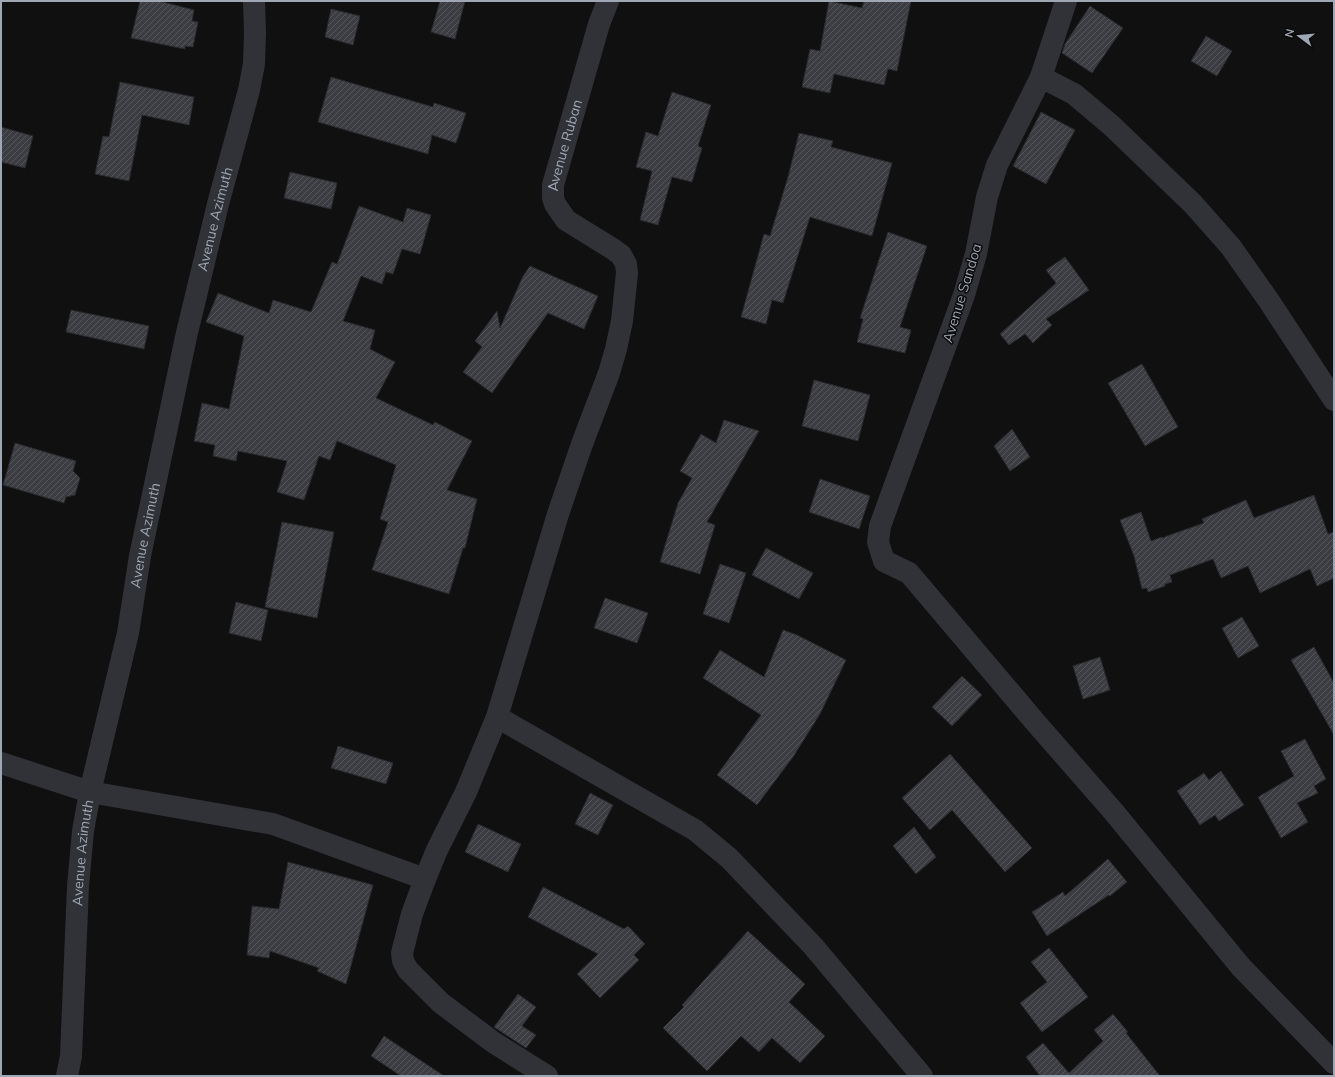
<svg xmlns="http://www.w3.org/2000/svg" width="1335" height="1077" font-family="Mulish,sans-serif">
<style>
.building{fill:url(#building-hatch);stroke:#292a2d}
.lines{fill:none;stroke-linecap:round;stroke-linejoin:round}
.minor{stroke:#303237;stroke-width:22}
.labels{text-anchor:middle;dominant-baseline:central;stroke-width:3;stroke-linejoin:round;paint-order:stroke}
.street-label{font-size:14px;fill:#9fa7b4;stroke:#0b0b0c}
</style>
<defs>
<pattern id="building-hatch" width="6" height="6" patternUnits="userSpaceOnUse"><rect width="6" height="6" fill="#3b3d42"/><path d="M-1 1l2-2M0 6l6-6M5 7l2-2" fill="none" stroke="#54565b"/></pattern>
</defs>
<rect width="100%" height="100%" fill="#101011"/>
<g class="building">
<path d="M 140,1 L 159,1 L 194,10 L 192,21 L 198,22 L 193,47 L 185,46 L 185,49 L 131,38 Z"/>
<path d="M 440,1 L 465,1 L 455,39 L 431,32 Z"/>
<path d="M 829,1 L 862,8 L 864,1 L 911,1 L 897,71 L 888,69 L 884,85 L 834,74 L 830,93 L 802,87 L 810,49 L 820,51 Z"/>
<path d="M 1090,6 L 1123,28 L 1092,73 L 1062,53 L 1065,44 Z"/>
<path d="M 331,9 L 360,16 L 353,45 L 325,37 Z"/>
<path d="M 1206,36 L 1232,51 L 1217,76 L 1191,61 Z"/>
<path d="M 331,77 L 433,107 L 434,103 L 466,113 L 456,143 L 432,135 L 428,154 L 318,122 Z"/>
<path d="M 120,82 L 194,97 L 189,125 L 142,115 L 129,181 L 95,174 L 103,136 L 109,137 Z"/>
<path d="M 672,92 L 711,105 L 698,146 L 702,148 L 692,182 L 672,177 L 658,225 L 640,220 L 652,171 L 636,167 L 646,132 L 658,136 Z"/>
<path d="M 1041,112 L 1075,130 L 1046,184 L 1013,166 Z"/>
<path d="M 1,127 L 33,136 L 25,168 L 1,162 Z"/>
<path d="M 799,133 L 833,141 L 831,147 L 892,163 L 872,236 L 810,217 L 783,303 L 772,300 L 766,324 L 741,317 L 764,234 L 770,236 L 788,177 Z"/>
<path d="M 290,172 L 337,183 L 331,209 L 284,198 Z"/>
<path d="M 359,206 L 403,222 L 407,208 L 431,215 L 420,254 L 402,249 L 393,274 L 386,272 L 382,284 L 361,276 L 343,321 L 375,330 L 370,349 L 395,362 L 376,398 L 433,425 L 435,422 L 472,441 L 447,490 L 477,499 L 465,548 L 463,548 L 449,594 L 372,570 L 388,522 L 380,519 L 396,465 L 337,441 L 330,460 L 319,456 L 304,500 L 277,492 L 287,461 L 238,451 L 236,461 L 213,456 L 215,445 L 194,441 L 202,403 L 229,409 L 244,336 L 206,322 L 218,293 L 269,313 L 273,300 L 311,312 L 332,262 L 337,264 Z"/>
<path d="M 888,232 L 927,246 L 900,327 L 911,330 L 905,353 L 857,342 L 863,319 L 860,318 Z"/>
<path d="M 1065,257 L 1089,290 L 1046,319 L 1052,325 L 1033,343 L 1025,334 L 1009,345 L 1000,334 L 1056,283 L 1046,270 Z"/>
<path d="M 530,266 L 598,296 L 584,329 L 548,313 L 492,393 L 463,372 L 482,347 L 475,341 L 497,311 L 500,328 L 523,276 Z"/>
<path d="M 71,310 L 149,326 L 144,349 L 66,332 Z"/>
<path d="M 1142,364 L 1178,427 L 1145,446 L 1108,383 Z"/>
<path d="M 814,380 L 870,395 L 858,441 L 802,426 Z"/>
<path d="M 724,420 L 759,431 L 707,522 L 715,525 L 700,574 L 660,562 L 678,503 L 692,478 L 680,471 L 701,434 L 716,443 Z"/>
<path d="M 1012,429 L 1030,457 L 1010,471 L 994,446 Z"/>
<path d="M 15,443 L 76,461 L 73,471 L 80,478 L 75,495 L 66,497 L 64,503 L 3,485 Z"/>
<path d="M 820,479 L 870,496 L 859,529 L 809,512 Z"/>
<path d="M 1314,495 L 1328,534 L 1334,532 L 1334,578 L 1317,586 L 1310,569 L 1260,593 L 1248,566 L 1221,578 L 1213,559 L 1170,575 L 1172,582 L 1165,584 L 1165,586 L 1148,592 L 1147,588 L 1142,589 L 1134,556 L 1120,520 L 1141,512 L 1151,541 L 1162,537 L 1163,538 L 1167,536 L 1204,523 L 1202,519 L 1246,500 L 1254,518 Z"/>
<path d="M 282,522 L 334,532 L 317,618 L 265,607 Z"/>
<path d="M 766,548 L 813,573 L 799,599 L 752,575 Z"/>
<path d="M 720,564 L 746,573 L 729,623 L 703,614 Z"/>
<path d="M 605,598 L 648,613 L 637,643 L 594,628 Z"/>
<path d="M 236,602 L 268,610 L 261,641 L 229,633 Z"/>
<path d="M 1242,617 L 1259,646 L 1238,658 L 1222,628 Z"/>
<path d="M 783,630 L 797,635 L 846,660 L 820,714 L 793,757 L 757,805 L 717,775 L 761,715 L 703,678 L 720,650 L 764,677 Z"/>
<path d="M 1314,647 L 1334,683 L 1334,735 L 1291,660 Z"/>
<path d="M 1100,657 L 1110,690 L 1083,699 L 1073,666 Z"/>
<path d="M 962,676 L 982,695 L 952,726 L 932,707 Z"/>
<path d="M 1305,739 L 1326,779 L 1314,786 L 1318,793 L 1297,803 L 1308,822 L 1281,838 L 1258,797 L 1294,776 L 1281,751 Z"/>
<path d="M 338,746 L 393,763 L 386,784 L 331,768 Z"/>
<path d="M 950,754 L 1032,848 L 1005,872 L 952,810 L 930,830 L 902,798 Z"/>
<path d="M 1221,771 L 1244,805 L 1219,821 L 1215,815 L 1200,825 L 1177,791 L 1204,773 L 1209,780 Z"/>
<path d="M 590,793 L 613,805 L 598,835 L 575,824 Z"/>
<path d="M 478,824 L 521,844 L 508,872 L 465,852 Z"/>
<path d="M 914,827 L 936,857 L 916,874 L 893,846 Z"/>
<path d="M 1108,859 L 1127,882 L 1110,896 L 1109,895 L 1047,936 L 1032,912 L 1063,892 L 1065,896 Z"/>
<path d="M 288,862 L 373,885 L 346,984 L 317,971 L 319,968 L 270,951 L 269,958 L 247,955 L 252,906 L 279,909 Z"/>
<path d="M 543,887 L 624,929 L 628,926 L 645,944 L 634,955 L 639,960 L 600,998 L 577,974 L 598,954 L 528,917 Z"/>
<path d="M 748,931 L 805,984 L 789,1002 L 825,1036 L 800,1063 L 772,1038 L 759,1052 L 741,1036 L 707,1071 L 663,1028 L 684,1007 L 682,1005 Z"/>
<path d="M 1049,948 L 1088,997 L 1042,1032 L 1020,1003 L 1047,982 L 1031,962 Z"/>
<path d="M 518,994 L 536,1007 L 522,1026 L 536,1035 L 526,1048 L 494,1027 Z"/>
<path d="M 1113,1014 L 1128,1032 L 1126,1033 L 1160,1076 L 1040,1076 L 1026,1057 L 1043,1043 L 1069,1073 L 1103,1041 L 1094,1030 Z"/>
<path d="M 384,1036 L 444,1076 L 401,1076 L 371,1056 Z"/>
</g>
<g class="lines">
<g class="minor">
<path d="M 1066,1 L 1041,77 L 997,165 L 987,197 L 976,254 L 964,295 L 880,526 L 878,542 L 884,561 L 909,573 L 1036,723 L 1113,811 L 1241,967 L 1334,1063"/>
<path d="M 1041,77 L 1074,94 L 1112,126 L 1193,204 L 1231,247 L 1269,301 L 1334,400"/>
<path d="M 497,717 L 695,830 L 729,858 L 813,946 L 922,1076"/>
<path d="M 1,763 L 90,792 L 273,824 L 425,879"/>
<path id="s1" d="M 67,1076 L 71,1056 L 78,886 L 83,831 L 90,792 L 128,633 L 140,556 L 186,337 L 218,204 L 249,90 L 254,64 L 255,33 L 254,1"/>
<path id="s2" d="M 547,1076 L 493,1042 L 441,1003 L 408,970 L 403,961 L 402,953 L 412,914 L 425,879 L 437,850 L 466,792 L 497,717 L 558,514 L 582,444 L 609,373 L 616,349 L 622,321 L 627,273 L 626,264 L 621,255 L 613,249 L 566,220 L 555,204 L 553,198 L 553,185 L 599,24 L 608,1"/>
</g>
</g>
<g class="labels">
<g class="street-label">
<text stroke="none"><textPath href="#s2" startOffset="1077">Avenue Ruban</textPath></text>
<text stroke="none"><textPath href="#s1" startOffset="872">Avenue Azimuth</textPath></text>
<text transform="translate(962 293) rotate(-73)">Avenue Sandoa</text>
<text stroke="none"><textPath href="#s1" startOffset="548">Avenue Azimuth</textPath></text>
<text stroke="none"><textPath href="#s1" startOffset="224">Avenue Azimuth</textPath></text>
</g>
</g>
<rect width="1335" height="1077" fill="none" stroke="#9fa7b4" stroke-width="4"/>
<g transform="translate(1299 36) rotate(286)" stroke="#0b0b0c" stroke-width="3" paint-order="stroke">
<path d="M0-3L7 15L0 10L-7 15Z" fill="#9fa7b4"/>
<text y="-6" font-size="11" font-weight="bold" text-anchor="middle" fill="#9fa7b4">N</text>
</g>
</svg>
